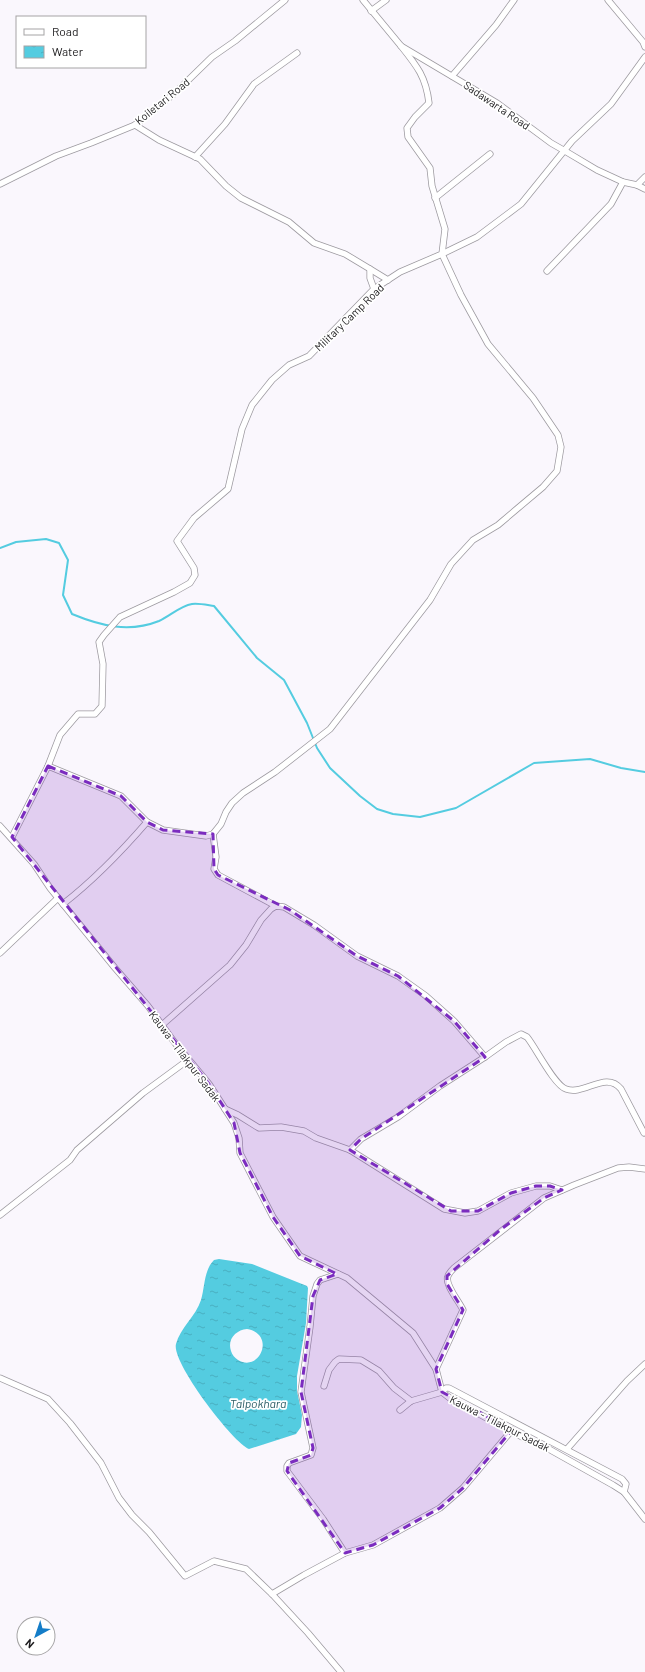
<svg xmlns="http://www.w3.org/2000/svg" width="645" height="1672" font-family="Barlow,sans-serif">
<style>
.water{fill:url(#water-ripples);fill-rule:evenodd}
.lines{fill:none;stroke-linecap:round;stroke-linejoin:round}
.stream{stroke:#54cce0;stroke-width:2}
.street-casing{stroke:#9d9aa0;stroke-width:7}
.street{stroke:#fff;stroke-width:5.5}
.marked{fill:#7b2cbf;fill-opacity:0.2;stroke:#7b2cbf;stroke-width:3;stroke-dasharray:8 5;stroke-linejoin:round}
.labels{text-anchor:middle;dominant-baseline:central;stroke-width:3.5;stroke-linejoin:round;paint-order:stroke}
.street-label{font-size:11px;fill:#1d1c1e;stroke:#fff}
.water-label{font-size:12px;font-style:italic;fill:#2b5d66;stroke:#fff}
</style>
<defs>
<pattern id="water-ripples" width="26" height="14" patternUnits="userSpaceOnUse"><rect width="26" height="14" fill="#54cce0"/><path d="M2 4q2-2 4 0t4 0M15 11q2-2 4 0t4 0" fill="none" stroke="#49afc0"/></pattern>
</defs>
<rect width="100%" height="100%" fill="#faf7fd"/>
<path class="water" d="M 219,1259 L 252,1264 L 307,1286 L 308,1288 L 306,1323 L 297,1376 L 297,1391 L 302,1415 L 301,1427 L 296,1434 L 249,1449 C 233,1443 171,1362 176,1344 C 180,1328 196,1316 201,1300 C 205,1286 204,1270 214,1260 ZM 247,1329 C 276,1334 260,1373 238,1360 C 235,1358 232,1355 231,1351 C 227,1339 236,1330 247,1329 Z"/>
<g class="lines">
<path class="stream" d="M 0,548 L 16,542 L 46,539 L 59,543 L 68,560 L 63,595 L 72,614 C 101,626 129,633 159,621 C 170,616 180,606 192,604 C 198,603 207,605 214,606 L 257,658 L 284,680 L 307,723 L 317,748 L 330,768 L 360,796 L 377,809 L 393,814 L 420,817 L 456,808 L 534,763 L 590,759 L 621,768 L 645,772"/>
<defs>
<g id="street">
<path d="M 363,0 L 401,46 L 497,103 L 551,143 L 565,151 L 597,170 L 623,182 L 637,185 L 645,189"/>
<path d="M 608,0 L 643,42 L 645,47"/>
<path d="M 371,11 L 386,0"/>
<path d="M 452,76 L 496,25 L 514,0"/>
<path d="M 135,125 L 159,140 L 200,159 L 226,186 L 241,198 L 289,222 L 314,243 L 345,254 L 370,269 L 370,278 L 374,289"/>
<path d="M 195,157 L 225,124 L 254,84 L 297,53"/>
<path d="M 0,184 L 56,156 L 91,143 L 135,125 L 175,93 L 212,57 L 235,41 L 285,0"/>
<path d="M 637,185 L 645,177"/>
<path d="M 435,198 L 490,154"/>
<path d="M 370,269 L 388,280"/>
<path d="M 547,271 L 611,204 L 623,182"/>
<path d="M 48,766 L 121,796 L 147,822 L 163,830 L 206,836 L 213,834 L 221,824 L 226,812 L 232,803 L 243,793 L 275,772 L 330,729 L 430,600 L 451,564 L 473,540 L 498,525 L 518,508 L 543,487 L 557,471 L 561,447 L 558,435 L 533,398 L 488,344 L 461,295 L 442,254 L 477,237 L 521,204 L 572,141 L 611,104 L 645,57"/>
<path d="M 0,826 L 34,864 L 50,888 L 115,968 L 148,1006 L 175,1043 L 209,1084 L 234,1123 L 239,1138 L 240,1153 L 273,1217 L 300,1256 L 347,1278 L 413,1333 L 436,1369 L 442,1392 L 451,1399 L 524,1438 L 547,1448 L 613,1485 L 624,1492 L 645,1519"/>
<path d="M 213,834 L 216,857 L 214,869 L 218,875 L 276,906"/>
<path d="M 12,837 L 48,766 L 60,735 L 78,714 L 95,714 L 102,706 L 103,664 L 99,642 L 104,635 L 120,617 L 174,592 L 190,583 L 195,575 L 194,568 L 177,541 L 194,518 L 228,489 L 242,429 L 252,405 L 272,380 L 289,365 L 309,356 L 374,289 L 400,272 L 442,254 L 445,229 L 432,186 L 430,168 L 408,137 L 407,128 L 415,117 L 429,103 C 426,77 417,66 401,46"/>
<path d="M 63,904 C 94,880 121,852 147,822"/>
<path d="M 0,953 L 58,898"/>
<path d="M 162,1025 L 230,965 L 246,945 L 261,920 L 271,909 L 276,906 L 284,907 L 314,925 L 357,956 L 398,976 L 426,996 L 454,1021 L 485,1057"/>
<path d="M 225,1109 L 238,1115 L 259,1128 L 281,1127 L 304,1131 L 316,1138 L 350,1150 L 444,1209 L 465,1213 L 478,1211 L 511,1193 L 536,1186 L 550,1186 L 562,1190"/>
<path d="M 350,1150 L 361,1139 L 398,1117 L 440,1086 L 485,1057 L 506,1042 L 521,1034 L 527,1037 C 536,1048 554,1085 566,1089 C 584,1096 606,1070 621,1089 L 644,1133"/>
<path d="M 0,1215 L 70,1160 L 77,1150 L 143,1093 L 188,1060"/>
<path d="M 338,1274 L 320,1280 L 317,1284 L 313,1296 L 310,1327 L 301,1392 L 313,1448 L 311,1455 L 289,1463 L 287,1466 L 287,1471 L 323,1519 L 345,1553"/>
<path d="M 436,1369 L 463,1310 C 459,1301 444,1284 448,1276 C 449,1273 452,1270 454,1268 L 544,1198 L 574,1185 L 618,1168 L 629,1167 L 645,1169"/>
<path d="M 0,1378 L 48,1399 L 70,1423 L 101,1463 L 119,1498 L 132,1515 L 149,1532 L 185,1576 L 214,1561 L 246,1569 L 272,1594 L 308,1633 L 341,1672"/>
<path d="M 324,1386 L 329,1370 L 335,1362 L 339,1359 L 361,1360 L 379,1371 L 394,1388 L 411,1401"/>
<path d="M 400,1410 L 411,1401 L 442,1392 L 446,1388 L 449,1388 L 622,1479 L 626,1484 L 624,1492"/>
<path d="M 567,1449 L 627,1381 L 645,1364"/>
<path d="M 272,1594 L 304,1575 L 345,1553 L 373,1545 L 440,1508 L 463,1488 L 512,1430"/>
</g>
</defs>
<use href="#street" class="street-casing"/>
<use href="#street" class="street"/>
</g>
<path class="marked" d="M 48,766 L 121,796 L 147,822 L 163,830 L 213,834 L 214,869 L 218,875 L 290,910 L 357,956 L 398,976 L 454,1021 L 485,1057 L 361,1139 L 350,1150 L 451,1211 L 478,1211 L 511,1193 L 536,1186 L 550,1186 L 562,1190 L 544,1198 L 500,1230 L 447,1276 L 447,1284 L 463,1310 L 436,1369 L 442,1392 L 512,1430 L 463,1488 L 440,1508 L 373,1545 L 345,1553 L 287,1471 L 289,1463 L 311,1455 L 313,1448 L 301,1392 L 313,1296 L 320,1280 L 337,1274 L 300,1256 L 273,1217 L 240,1153 L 234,1123 L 209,1084 L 12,837 Z"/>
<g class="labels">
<g class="street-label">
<text transform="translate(162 101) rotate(-39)">Koiletari Road</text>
<text transform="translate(497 105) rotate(34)">Sadawarta Road</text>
<text transform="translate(349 317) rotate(-44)">Military Camp Road</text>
<text transform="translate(185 1056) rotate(53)">Kauwa - Tilakpur Sadak</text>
<text transform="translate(500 1423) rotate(27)">Kauwa - Tilakpur Sadak</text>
</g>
<g class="water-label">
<text x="258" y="1403">Talpokhara</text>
</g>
</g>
<rect x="16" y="16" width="130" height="52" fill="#ffffff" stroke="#a5a4a5"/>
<rect x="24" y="29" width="20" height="6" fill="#ffffff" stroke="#a5a4a5"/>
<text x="52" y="36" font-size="12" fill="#1d1c1e">Road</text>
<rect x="24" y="46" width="20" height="12" fill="url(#water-ripples)" stroke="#a5a4a5"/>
<text x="52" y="56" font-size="12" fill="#1d1c1e">Water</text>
<g transform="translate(36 1636) rotate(220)"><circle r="19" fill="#ffffff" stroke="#a5a4a5"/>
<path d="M0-3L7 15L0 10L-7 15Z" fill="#147dc8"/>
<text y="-6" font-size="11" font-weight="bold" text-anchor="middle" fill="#1d1c1e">N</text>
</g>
</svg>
